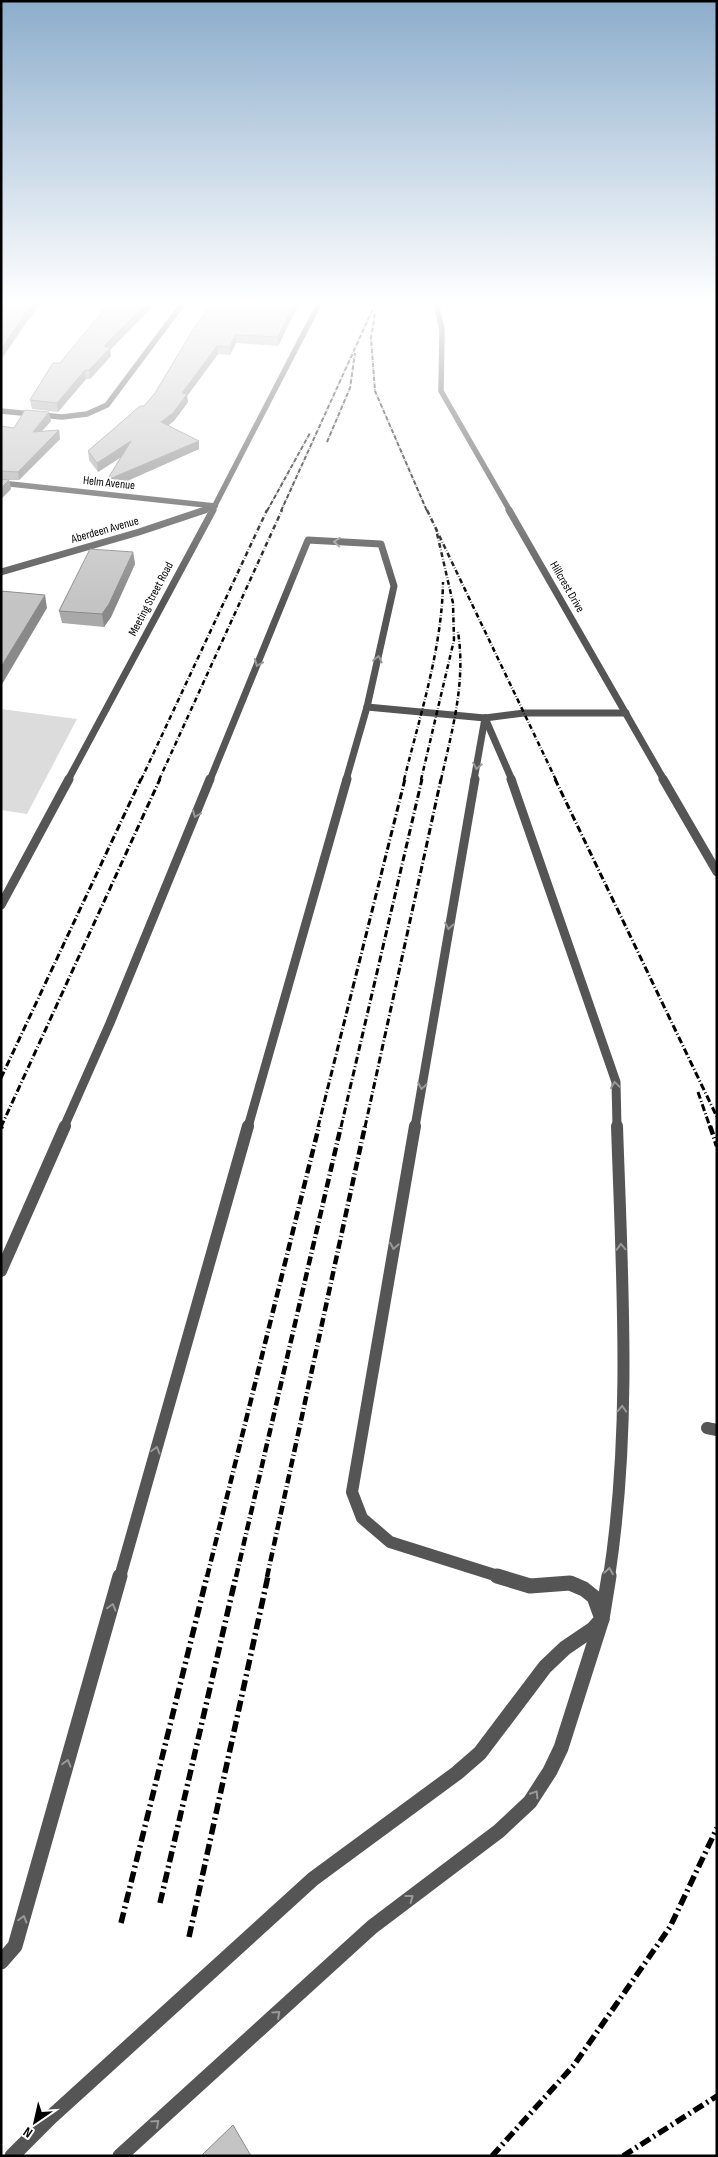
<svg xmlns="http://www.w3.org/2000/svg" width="718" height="2157" font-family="'Sofia Sans Condensed',sans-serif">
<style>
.green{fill:#dcdcdc}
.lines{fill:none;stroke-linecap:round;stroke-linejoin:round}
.service-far3{stroke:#555;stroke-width:7}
.service-far2{stroke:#555;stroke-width:9}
.service-far1{stroke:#555;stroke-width:12}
.service{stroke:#555;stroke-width:15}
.minor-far2{stroke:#555;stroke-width:5.5}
.minor-far1{stroke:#555;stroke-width:7}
.minor{stroke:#555;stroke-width:9}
.tertiary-far2{stroke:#555;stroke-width:5.5}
.tertiary-far1{stroke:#555;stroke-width:7}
.tertiary{stroke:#555;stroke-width:9}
.rail-far4{stroke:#000;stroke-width:2;stroke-dasharray:4.5 1 0.5 1;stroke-linecap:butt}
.rail-far3{stroke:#000;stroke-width:2.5;stroke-dasharray:5 2 0.5 2;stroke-linecap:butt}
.rail-far2{stroke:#000;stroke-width:3;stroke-dasharray:7 2.5 1 2.5;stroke-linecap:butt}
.rail-far1{stroke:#000;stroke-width:4.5;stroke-dasharray:9 3 1 3;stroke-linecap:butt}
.rail{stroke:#000;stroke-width:5.5;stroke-dasharray:11 4 2 4;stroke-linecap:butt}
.wall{fill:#a9a9a9}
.shaded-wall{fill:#898989}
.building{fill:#c4c4c4;stroke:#898989}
.oneway{stroke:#999}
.labels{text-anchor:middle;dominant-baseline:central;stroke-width:4;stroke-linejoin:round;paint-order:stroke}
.far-street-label{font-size:12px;fill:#000;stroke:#fff}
</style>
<rect width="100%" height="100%" fill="#fff"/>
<path class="green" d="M 1,709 L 77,719 L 27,814 L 1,810 Z"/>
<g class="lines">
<g class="service-far3">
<path d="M 367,707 L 485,718 L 524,713 L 626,713"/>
<path d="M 485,718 L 512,780"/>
<path d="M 210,780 L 308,540 L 381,544 L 394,586 L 367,707 L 346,780"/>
<path d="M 474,780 L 485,718"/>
</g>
<g class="service-far2">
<path d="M 511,779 L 616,1082 L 617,1127"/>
<path d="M 64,1127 L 110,1023 L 210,779"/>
<path d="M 248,1127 L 347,779"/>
<path d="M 415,1127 L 475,779"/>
</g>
<g class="service-far1">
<path d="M 415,1126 L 352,1492 L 362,1518 L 390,1542 L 501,1577"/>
<path d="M 1,1271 L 65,1126"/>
<path d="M 707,1428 L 717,1430"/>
<path d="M 120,1577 L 248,1126"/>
<path d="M 609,1577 C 632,1428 622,1276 617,1126"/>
</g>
<g class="service">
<path d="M 1,1962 L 15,1946 L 120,1576"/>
<path d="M 12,2156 L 50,2118 L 313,1879 L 457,1773 L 480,1753 L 545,1667 L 565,1648 L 593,1629 L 602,1619 L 594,1597 L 584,1589 L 570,1583 L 530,1586 L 497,1576"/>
<path d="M 120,2156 L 372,1927 L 499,1831 L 530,1802 L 550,1771 L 561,1748 L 602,1619 L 609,1576"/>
</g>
<g class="minor-far2">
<path d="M 436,302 L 442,330 L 441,391 L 510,511"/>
<path d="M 1,411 L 62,417 L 87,414 L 107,405 L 184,302"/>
<path d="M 201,511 L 215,506"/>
</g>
<g class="minor-far1">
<path d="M 509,510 L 664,780"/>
<path d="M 1,572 L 139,532 L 205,510"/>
</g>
<path class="minor" d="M 663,779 L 717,872"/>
<g class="tertiary-far2">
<path d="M 1,483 L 215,506"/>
<path d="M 212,511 L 320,302"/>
</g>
<path class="tertiary-far1" d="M 68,780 L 213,510"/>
<path class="tertiary" d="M 1,905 L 69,779"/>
<g class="rail-far4">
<path d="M 375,314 L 371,338 L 375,391 L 427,511"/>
<path d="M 327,442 L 350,388 L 355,353"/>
<path d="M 267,511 L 310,433"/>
<path d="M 281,511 L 376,302"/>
</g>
<g class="rail-far3">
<path d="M 427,510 L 556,780"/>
<path d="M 141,780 L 267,510"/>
<path d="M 159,780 L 282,510"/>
<path d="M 404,780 C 420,715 442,649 443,582"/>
<path d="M 421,780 L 454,640 L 453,603 L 436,529"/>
<path d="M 441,780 C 452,730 466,683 458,632"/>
</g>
<g class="rail-far2">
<path d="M 555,779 L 717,1117"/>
<path d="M 1,1078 L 141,779"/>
<path d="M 698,1092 L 710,1127"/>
<path d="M 1,1127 L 160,779"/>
<path d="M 318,1127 L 405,779"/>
<path d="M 341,1127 L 422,779"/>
<path d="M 365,1127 L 441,779"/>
</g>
<g class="rail-far1">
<path d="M 710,1126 L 717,1146"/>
<path d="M 1,1128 L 2,1126"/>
<path d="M 207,1577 L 319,1126"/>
<path d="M 236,1577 L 341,1126"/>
<path d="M 267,1577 L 365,1126"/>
</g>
<g class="rail">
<path d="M 160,1903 L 236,1576"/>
<path d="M 121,1923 L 207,1576"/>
<path d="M 189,1937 L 268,1576"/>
<path d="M 492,2156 L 574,2065 L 670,1927 L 717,1828"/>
<path d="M 623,2156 L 717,2096"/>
</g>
</g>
<g class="wall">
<path d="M 105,302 L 157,302 L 110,350 L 111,356 L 90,379 L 86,379 L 58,412 L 32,409 L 30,400 L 106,308 Z"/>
<path d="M 299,304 L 278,346 L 236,343 L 230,355 L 218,354 L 187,396 L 188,402 L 174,421 L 168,425 L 199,449 L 109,489 L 121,457 L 98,472 L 89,460 L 88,451 L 144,406 L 155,393 L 194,328 Z"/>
<path d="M 51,421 L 42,431 L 59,430 L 60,439 L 19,480 L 9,480 L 11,489 L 1,499 L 1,426 L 14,428 Z"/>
<path d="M 133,552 L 135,564 L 111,617 L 104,627 L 62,623 L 59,611 Z"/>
</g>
<g class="shaded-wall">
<path d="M 35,302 L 43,302 L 26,323 L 1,360 L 1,349 L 24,315 Z"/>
<path d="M 148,302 L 157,302 L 110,350 L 111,356 L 90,379 L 89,370 L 104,346 Z"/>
<path d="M 295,302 L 299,302 L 299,304 L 278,346 L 278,337 Z"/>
<path d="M 235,335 L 236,343 L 230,355 L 230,347 Z"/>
<path d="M 217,346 L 218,354 L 187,396 L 188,402 L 174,421 L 162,430 L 161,422 Z"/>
<path d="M 85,370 L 86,379 L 58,412 L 57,403 Z"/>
<path d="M 49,412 L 51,421 L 34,440 L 33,432 Z"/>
<path d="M 59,430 L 60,439 L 19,480 L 18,472 Z"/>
<path d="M 131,441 L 132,450 L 98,472 L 97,463 Z"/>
<path d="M 199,441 L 199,449 L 109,489 L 107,480 Z"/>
<path d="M 9,480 L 11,489 L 1,499 L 1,488 Z"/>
<path d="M 133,552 L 135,564 L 111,617 L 104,627 L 102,614 Z"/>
<path d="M 45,595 L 47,608 L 1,686 L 1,667 Z"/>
</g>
<g class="building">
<path d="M 1,302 L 35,302 L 24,315 L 1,349 Z"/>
<path d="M 105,302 L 148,302 L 104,346 L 110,348 L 89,370 L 85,370 L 57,403 L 30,400 L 53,363 L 60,363 L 110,302 Z"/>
<path d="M 213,302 L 295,302 L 278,337 L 235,335 L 230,347 L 217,346 L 182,393 L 187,394 L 173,413 L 161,422 L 199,441 L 107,480 L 131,441 L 97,463 L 88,451 L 140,406 L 144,406 L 155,393 L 194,328 Z"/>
<path d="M 25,410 L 49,412 L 33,432 L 59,430 L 18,472 L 1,471 L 1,426 L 14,428 Z"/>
<path d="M 1,479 L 9,480 L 1,488 Z"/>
<path d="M 90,549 L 133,552 L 109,604 L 102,614 L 59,611 Z"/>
<path d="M 1,591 L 45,595 L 1,667 Z"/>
<path d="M 233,2125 L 251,2156 L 201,2156 Z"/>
</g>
<defs><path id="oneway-chevron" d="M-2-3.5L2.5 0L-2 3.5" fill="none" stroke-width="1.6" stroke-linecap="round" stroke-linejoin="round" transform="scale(1.25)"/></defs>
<g class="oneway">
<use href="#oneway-chevron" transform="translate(337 542) rotate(-177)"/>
<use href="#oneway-chevron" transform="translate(378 659) rotate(-78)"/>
<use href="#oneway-chevron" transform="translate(258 663) rotate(112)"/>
<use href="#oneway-chevron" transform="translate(477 766) rotate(100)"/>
<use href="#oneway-chevron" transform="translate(196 814) rotate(112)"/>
<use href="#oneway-chevron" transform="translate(449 926) rotate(100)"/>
<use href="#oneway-chevron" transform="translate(615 1085) rotate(-98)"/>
<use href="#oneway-chevron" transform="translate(422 1086) rotate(100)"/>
<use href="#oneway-chevron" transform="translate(394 1246) rotate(100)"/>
<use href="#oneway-chevron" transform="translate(621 1247) rotate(-92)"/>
<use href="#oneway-chevron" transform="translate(622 1409) rotate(-88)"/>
<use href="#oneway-chevron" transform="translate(156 1450) rotate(-74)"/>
<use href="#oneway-chevron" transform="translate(609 1571) rotate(-81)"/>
<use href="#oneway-chevron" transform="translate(112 1607) rotate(-74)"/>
<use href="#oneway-chevron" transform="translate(67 1763) rotate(-74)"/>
<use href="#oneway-chevron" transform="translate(535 1794) rotate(-58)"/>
<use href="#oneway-chevron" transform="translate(410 1898) rotate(-37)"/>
<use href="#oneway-chevron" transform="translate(23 1919) rotate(-74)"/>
<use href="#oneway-chevron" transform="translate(277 2014) rotate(-42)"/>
<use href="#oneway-chevron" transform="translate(156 2123) rotate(-42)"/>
</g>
<linearGradient id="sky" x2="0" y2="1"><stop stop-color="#8cadcc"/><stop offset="0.5" stop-color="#fff"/><stop offset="1" stop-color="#fff" stop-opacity="0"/></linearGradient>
<rect width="718" height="604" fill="url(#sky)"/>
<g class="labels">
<g class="far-street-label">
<text transform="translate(109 483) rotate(6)">Helm Avenue</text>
<text transform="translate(105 530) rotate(-16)">Aberdeen Avenue</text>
<text transform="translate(567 587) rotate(60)">Hillcrest Drive</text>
<text transform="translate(151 599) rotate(-62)">Meeting Street Road</text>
</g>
</g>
<rect width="718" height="2157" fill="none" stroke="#000000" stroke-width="5"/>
<g transform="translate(35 2122) rotate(214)" stroke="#ffffff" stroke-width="4" paint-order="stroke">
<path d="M0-4L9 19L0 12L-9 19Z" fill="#000000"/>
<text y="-8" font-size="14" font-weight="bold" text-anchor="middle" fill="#000000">N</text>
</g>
</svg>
